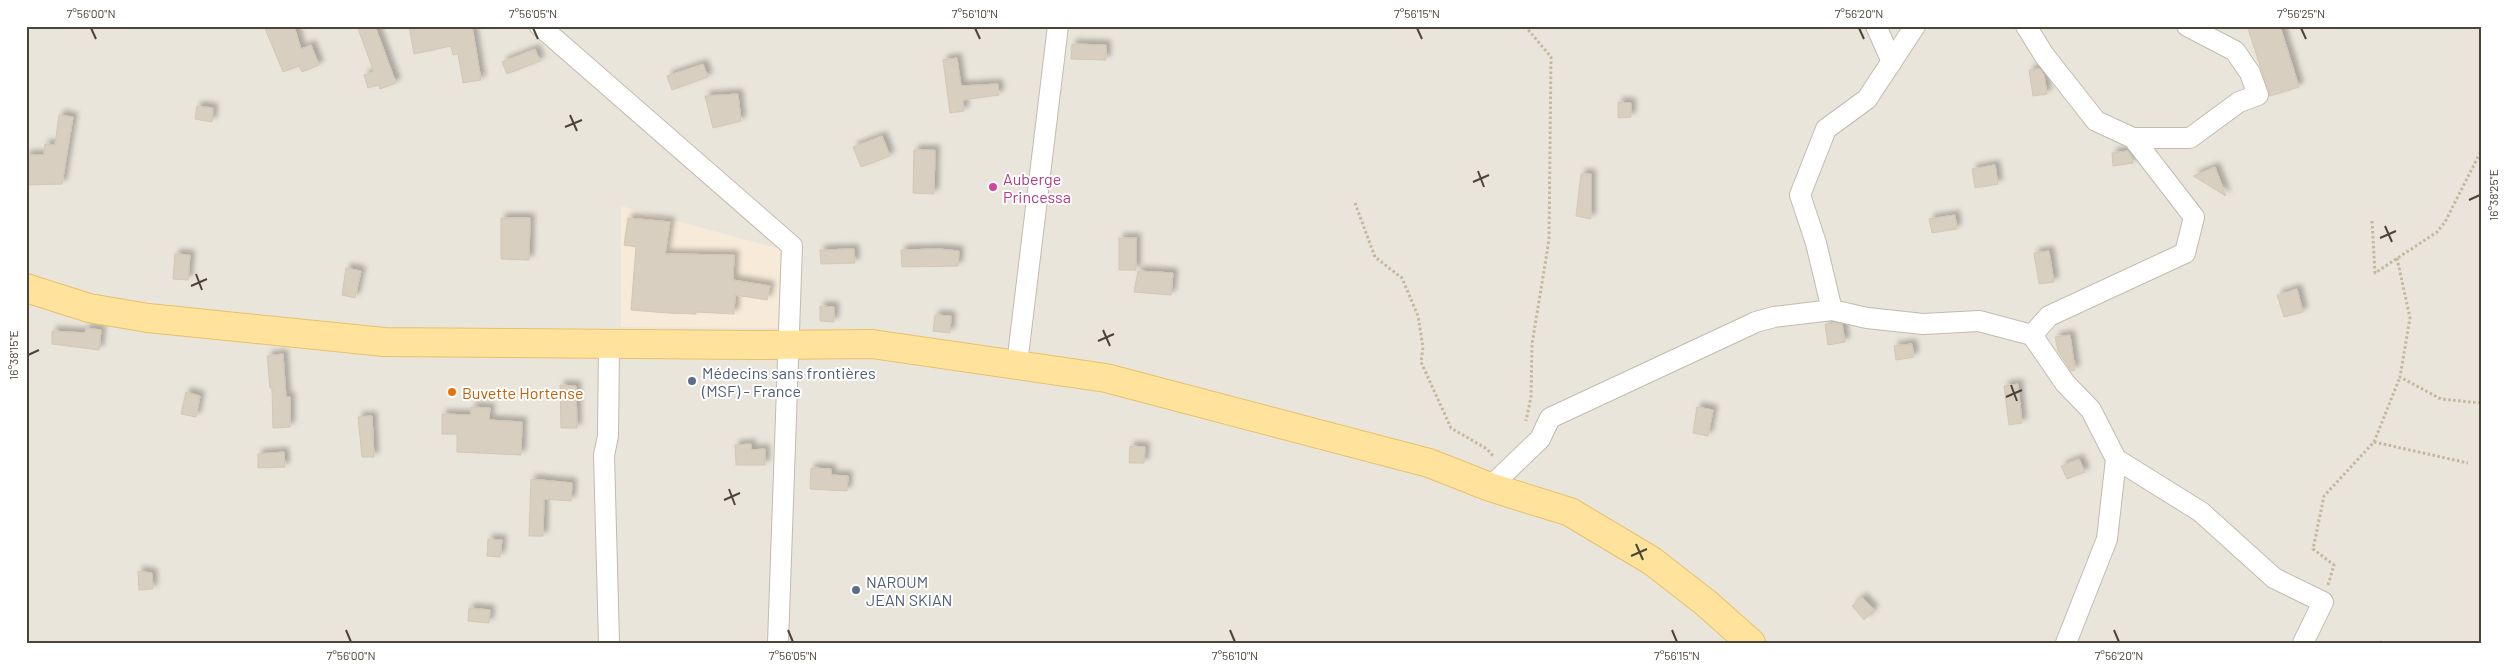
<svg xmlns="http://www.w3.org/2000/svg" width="2508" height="669" font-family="Barlow,sans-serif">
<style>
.residential{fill:#eae5da}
.commercial{fill:#f7ead8}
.building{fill:#d8cfc1;stroke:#d3c7b4;filter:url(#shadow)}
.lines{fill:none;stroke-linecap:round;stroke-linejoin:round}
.street-casing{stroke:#c2bbae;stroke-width:22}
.primary-casing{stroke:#e6c16a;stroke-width:30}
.path{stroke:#c4b79f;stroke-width:3;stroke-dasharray:2.5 2.5;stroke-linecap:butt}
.street{stroke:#fff;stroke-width:20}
.primary{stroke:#ffe39c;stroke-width:28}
.ticks{fill:none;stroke:#4b4439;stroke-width:2}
.hotel-dot{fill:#d1479c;stroke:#fff;stroke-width:2}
.service-dot{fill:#5c6f8a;stroke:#fff;stroke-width:2}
.food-dot{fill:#e8710a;stroke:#fff;stroke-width:2}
.labels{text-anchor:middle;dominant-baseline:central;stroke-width:4;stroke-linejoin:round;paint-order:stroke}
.hotel-label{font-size:16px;fill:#b23c85;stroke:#fff;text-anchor:start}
.service-label{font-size:16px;fill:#4e5e75;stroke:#fff;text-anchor:start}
.food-label{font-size:16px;fill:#c56008;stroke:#fff;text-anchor:start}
.neatline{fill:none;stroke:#4b4439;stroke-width:2}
.ticks-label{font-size:12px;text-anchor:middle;fill:#4b4439}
</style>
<defs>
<filter id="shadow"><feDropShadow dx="4.5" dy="-4.5" stdDeviation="2.5" flood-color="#0004"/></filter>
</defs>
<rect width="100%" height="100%" fill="#f6f3ec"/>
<rect class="residential" x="26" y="26" width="2456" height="617"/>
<path class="commercial" d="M 621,206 L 781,249 L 778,328 L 621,327 Z"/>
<g class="building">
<path d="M 264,26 L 294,26 L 301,49 L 311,45 L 319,65 L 302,72 L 299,66 L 283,72 Z"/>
<path d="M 357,26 L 375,26 L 396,83 L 380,89 L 379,85 L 368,88 L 364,75 L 374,72 Z"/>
<path d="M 409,26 L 472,26 L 481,80 L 463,83 L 458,54 L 453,55 L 451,46 L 414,54 Z"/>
<path d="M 2247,26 L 2280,26 L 2299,87 L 2270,96 Z"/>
<path d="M 1072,44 L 1106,45 L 1106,60 L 1071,59 Z"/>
<path d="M 535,49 L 540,61 L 507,74 L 502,62 Z"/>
<path d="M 957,58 L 961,86 L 998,84 L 999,95 L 963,100 L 964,111 L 950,113 L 943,60 Z"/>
<path d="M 703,64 L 708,77 L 672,90 L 667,76 Z"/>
<path d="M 2040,69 L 2044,75 L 2047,94 L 2033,96 L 2029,70 Z"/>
<path d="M 738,94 L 741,121 L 713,128 L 705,96 Z"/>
<path d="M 1618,102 L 1631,103 L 1631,117 L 1618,118 Z"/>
<path d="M 197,106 L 213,108 L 212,122 L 195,119 Z"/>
<path d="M 59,115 L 73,117 L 62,184 L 26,185 L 26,155 L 44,155 L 45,144 L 55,145 Z"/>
<path d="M 882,136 L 890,156 L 861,167 L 853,147 Z"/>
<path d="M 914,150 L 935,150 L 934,194 L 913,193 Z"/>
<path d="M 2128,151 L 2132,157 L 2133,163 L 2113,166 L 2112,153 Z"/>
<path d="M 1995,165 L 1998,184 L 1975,188 L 1972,169 Z"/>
<path d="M 2215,167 L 2226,196 L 2193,176 Z"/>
<path d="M 1581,174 L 1591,174 L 1591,219 L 1576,216 Z"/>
<path d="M 1955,215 L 1957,229 L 1932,233 L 1929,219 Z"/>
<path d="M 501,218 L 530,218 L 529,260 L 501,259 Z"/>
<path d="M 628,218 L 670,222 L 665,254 L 734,255 L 733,280 L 770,286 L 767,300 L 735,295 L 734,314 L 696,312 L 696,314 L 668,313 L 631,310 L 636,247 L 624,245 Z"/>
<rect x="1119" y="238" width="17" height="32"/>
<path d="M 854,249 L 855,263 L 821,264 L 820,250 Z"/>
<path d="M 939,249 L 959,251 L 958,266 L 902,267 L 901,250 Z"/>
<path d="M 2049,251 L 2054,282 L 2039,284 L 2034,253 Z"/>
<path d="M 175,254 L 190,255 L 188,280 L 173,279 Z"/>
<path d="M 346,268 L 361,271 L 355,298 L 342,295 Z"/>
<path d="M 1138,271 L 1173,273 L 1171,295 L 1134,292 Z"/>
<path d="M 2297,289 L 2303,312 L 2284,317 L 2277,295 Z"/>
<path d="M 820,306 L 834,307 L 834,322 L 820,321 Z"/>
<path d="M 935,315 L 951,316 L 950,333 L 933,331 Z"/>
<path d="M 1834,323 L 1842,324 L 1845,342 L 1828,345 L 1825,324 Z"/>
<path d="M 86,328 L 101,330 L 99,350 L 52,344 L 52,331 L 85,333 Z"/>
<path d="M 2070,335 L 2075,370 L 2071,371 L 2058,351 L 2055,337 Z"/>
<path d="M 1912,344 L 1914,357 L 1896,360 L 1894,346 Z"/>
<path d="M 283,354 L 286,397 L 290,397 L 290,427 L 273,428 L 272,388 L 270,388 L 267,356 Z"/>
<path d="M 2018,384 L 2022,423 L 2009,425 L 2004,386 Z"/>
<path d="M 560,385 L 576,386 L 577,428 L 561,428 Z"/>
<path d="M 186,392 L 200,396 L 196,417 L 181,414 Z"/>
<path d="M 471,407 L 490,408 L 489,420 L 522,422 L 521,455 L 457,452 L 457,434 L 442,434 L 442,414 L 471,415 Z"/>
<path d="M 1697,407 L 1713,410 L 1708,436 L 1693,433 Z"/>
<path d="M 372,416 L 374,457 L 362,457 L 358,417 Z"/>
<path d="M 751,444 L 751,450 L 765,449 L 765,465 L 736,465 L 735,445 Z"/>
<path d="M 1130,446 L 1145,447 L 1144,463 L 1129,463 Z"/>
<path d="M 284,452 L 285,467 L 258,468 L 258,454 Z"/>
<path d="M 2079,459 L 2085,472 L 2067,479 L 2061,466 Z"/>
<path d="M 811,468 L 831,469 L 831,475 L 848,476 L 847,491 L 810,489 Z"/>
<path d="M 531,479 L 572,483 L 571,501 L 544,499 L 543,536 L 529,536 Z"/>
<path d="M 488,539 L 502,540 L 500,557 L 487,556 Z"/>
<path d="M 138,571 L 152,573 L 153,589 L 139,590 Z"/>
<path d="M 1862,597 L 1874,610 L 1864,620 L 1852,606 Z"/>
<path d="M 469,608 L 490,610 L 489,623 L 468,621 Z"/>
</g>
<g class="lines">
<defs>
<g id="street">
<path d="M 540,26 L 792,246 L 778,643"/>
<path d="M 1876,26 L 1892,62"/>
<path d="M 2026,26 L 2044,55 L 2096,121 L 2133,138 L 2190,138 L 2239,102 L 2258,95 L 2250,73 L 2235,51 L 2187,26"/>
<path d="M 1832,310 L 1816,243 L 1800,195 L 1826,129 L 1867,99 L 1915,26"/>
<path d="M 2032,335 L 2049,316 L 2185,253 L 2194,217 L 2133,138"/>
<path d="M 1017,364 L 1058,26"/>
<path d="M 2116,459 L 2201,512 L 2274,578 L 2323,602 L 2303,643"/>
<path d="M 1490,487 L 1540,439 L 1550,418 L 1756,322 L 1774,317 L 1832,310 L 1867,318 L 1923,324 L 1979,321 L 2032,335 L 2065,383 L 2091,410 L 2116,459 L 2107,539 L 2066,643"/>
<path d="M 609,643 L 604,455 L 608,436 L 609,344"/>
</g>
<path id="primary" d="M 26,288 L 89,308 L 148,318 L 384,342 L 757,345 L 872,344 L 1106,378 L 1429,463 L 1490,487 L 1570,512 L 1652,561 L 1706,603 L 1751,643"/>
</defs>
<use href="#street" class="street-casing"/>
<use href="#primary" class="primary-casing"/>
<g class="path">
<path d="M 1525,26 L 1551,57 L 1549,240 L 1532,344 L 1531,397 L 1526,421"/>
<path d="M 1355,203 L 1375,257 L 1402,278 L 1418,316 L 1423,347 L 1421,362 L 1451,428 L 1487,449 L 1493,456"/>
<path d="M 2372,221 L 2375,273 L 2437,232 L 2445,222 L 2482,149"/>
<path d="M 2397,258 L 2410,318 L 2400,377 L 2441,399 L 2482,403"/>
<path d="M 2374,442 L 2400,377"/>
<path d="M 2328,585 L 2334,565 L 2313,549 L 2324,496 L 2374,442 L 2468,463"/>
<path d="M 2381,643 L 2382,641"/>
</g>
<use href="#street" class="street"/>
<use href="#primary" class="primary"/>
</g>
<path class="ticks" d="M 91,28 L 96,39M 533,28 L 538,39M 975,28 L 980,39M 1417,28 L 1422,39M 1859,28 L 1864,39M 2301,28 L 2306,39M 570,115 L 577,131M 565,127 L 582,120M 1478,171 L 1484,187M 1473,182 L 1489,175M 2469,200 L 2480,195M 2385,226 L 2392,242M 2380,238 L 2396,231M 196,274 L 202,290M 191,286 L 207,279M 1103,330 L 1110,346M 1098,341 L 1114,334M 28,355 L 39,350M 2011,385 L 2017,401M 2006,397 L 2022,390M 729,489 L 735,505M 724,500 L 740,493M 1636,544 L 1643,560M 1631,556 L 1647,549M 346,630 L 351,642M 788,630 L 793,642M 1230,630 L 1235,642M 1672,630 L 1677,642M 2114,630 L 2119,642"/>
<circle class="hotel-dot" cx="993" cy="187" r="5"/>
<g class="service-dot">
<circle cx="692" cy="381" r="5"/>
<circle cx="856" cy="590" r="5"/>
</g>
<circle class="food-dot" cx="452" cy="392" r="5"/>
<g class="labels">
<g class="hotel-label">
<text x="1003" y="178">Auberge<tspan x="1003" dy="18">Princessa</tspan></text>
</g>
<g class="service-label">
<text x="702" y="372">Médecins sans frontières<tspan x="702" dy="18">(MSF) - France</tspan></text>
<text x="866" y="581">NAROUM<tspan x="866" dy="18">JEAN SKIAN</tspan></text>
</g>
<g class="food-label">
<text x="462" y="392">Buvette Hortense</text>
</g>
</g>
<rect width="2508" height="669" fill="none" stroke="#ffffff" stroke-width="55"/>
<rect x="28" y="28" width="2452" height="614" class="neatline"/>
<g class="ticks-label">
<text x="91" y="18">7°56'00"N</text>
<text x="533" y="18">7°56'05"N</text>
<text x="975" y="18">7°56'10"N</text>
<text x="1417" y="18">7°56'15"N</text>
<text x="1859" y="18">7°56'20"N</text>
<text x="2301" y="18">7°56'25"N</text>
<text transform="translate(2494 195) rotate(-90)" y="4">16°38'25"E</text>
<text transform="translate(14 355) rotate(-90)" y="4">16°38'15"E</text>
<text x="351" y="660">7°56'00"N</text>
<text x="793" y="660">7°56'05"N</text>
<text x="1235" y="660">7°56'10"N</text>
<text x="1677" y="660">7°56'15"N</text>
<text x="2119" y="660">7°56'20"N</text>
</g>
</svg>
